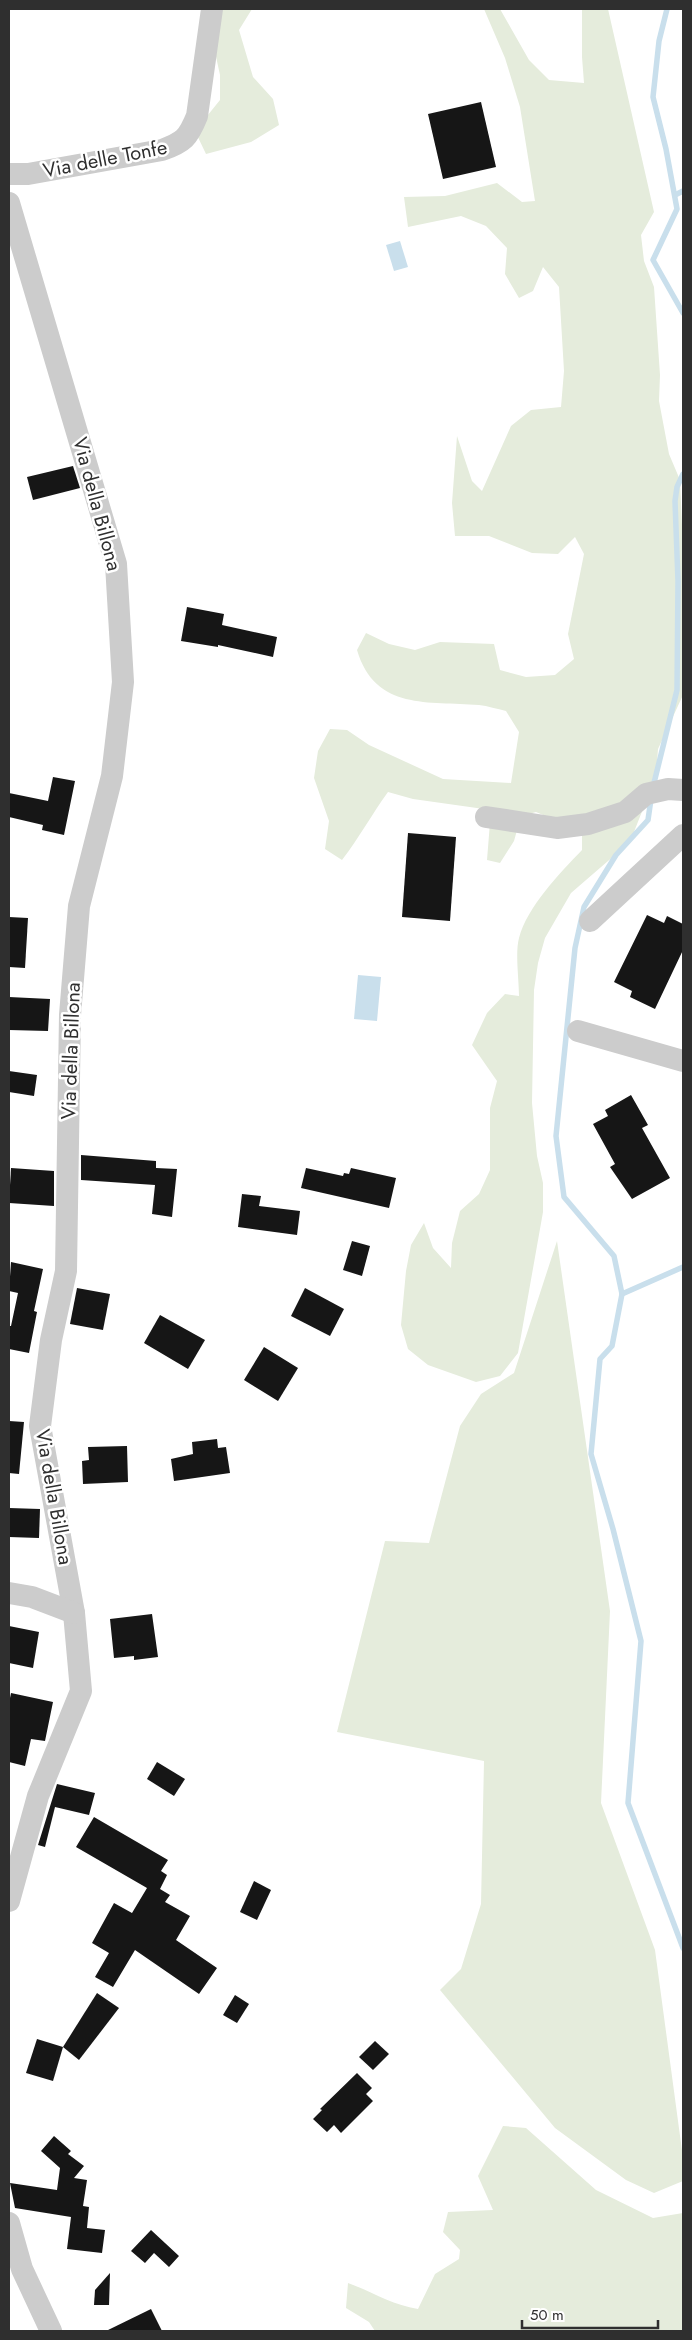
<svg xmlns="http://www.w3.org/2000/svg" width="692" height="2340" font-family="Jost,sans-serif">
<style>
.green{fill:#e5ecdc}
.water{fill:#c9dfec}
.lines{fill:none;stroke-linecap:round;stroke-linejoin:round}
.stream{stroke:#c9dfec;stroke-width:5.5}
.building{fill:#161616}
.minor{stroke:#ccc;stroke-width:22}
.labels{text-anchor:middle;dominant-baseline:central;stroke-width:5;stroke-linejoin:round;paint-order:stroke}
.street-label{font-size:20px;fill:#2f2f2f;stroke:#fff}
</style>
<rect width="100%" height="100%" fill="#fff"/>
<g class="green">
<path d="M 220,9 L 252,9 L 239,30 L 253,77 L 273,99 L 279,125 L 251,142 L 206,154 L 195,131 L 220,100 L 220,75 L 215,52 Z"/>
<path d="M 484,9 L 500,9 L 529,60 L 549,80 L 584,83 L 582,57 L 582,9 L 608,9 L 654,212 L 641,235 L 644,261 L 654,287 L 660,375 L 659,401 L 669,454 L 680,480 L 683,548 L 683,695 L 658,749 L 656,776 L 630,842 L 571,893 L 545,938 L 538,963 L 534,990 L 532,1103 L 537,1156 L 543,1183 L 543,1212 L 518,1353 L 500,1376 L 476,1382 L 428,1365 L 408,1349 L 401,1325 L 406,1271 L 411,1245 L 424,1223 L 433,1248 L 451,1268 L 452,1243 L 460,1211 L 479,1194 L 490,1170 L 490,1108 L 497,1081 L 472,1045 L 487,1013 L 505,994 L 519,996 C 519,979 515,953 519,938 C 527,907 560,873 582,850 L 582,823 L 560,822 L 536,812 L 521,816 L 514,841 L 500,863 L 487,860 L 491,810 L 413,799 L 388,792 C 372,814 359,838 342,860 L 325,849 L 329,821 L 314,778 L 318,751 L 330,729 L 347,730 L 369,745 L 443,779 L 511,783 L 519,732 L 506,711 C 497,709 488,706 479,705 C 429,701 375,711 357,650 L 366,633 L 389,644 L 415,650 L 440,642 L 494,644 L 500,670 L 526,677 L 555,675 L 574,659 L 568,634 L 584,554 L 575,537 L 558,554 L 532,553 L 489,536 L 455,536 L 452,503 L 457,436 L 472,481 L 482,491 L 511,426 L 531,410 L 561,407 L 564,371 L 559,287 L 543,267 L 533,291 L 519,298 L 505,274 L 507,248 L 486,226 L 461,216 L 408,227 L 404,197 L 445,196 L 497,183 L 522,202 L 535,201 L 520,107 L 505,58 Z"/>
<path d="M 557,1241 L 610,1611 L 601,1803 L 655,1950 L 683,2158 L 683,2181 L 654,2193 L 626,2180 L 555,2128 L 440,1990 L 461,1969 L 481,1904 L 484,1761 L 337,1732 L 385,1541 L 429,1543 L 460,1426 L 481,1394 L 514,1373 Z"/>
<path d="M 503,2126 L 526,2128 L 596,2190 L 653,2218 L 683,2213 L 683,2331 L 375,2331 L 369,2322 L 346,2308 L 348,2283 C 373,2292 392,2305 418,2309 L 435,2274 L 459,2259 L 460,2250 L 443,2232 L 448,2212 L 493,2210 L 478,2176 Z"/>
</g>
<g class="water">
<path d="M 400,241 L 408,267 L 394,271 L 386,245 Z"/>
<path d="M 358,975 L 381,977 L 377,1021 L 354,1019 Z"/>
</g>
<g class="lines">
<g class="stream">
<path d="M 667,9 L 659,41 L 653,97 L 666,149 L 677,209 L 653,260 L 683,313"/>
<path d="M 675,195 L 683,191"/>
<path d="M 653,787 L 677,690 L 678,581 L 675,501 L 677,487 L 683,474"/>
<path d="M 651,799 L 648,820 L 616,855 L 584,907 L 575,948 L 556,1136 L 564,1197 L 614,1256 L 622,1294 L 612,1346 L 600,1359 L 591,1454 L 613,1529 L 641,1641 L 628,1803 L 683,1948"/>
<path d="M 622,1294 L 683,1267"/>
</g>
</g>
<g class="building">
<path d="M 481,102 L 496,167 L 443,179 L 428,114 Z"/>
<path d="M 73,466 L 80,488 L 33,500 L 27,477 Z"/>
<path d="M 187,607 L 224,614 L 222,625 L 277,637 L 273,657 L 218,645 L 218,647 L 181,641 Z"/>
<path d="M 53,777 L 75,781 L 64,835 L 42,830 L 43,825 L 9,817 L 9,793 L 48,801 Z"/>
<path d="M 408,833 L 456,837 L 450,921 L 402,917 Z"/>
<path d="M 647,915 L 664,923 L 667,916 L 683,924 L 683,950 L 655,1009 L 630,997 L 632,991 L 614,982 Z"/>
<path d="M 9,917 L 28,918 L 25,968 L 9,967 Z"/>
<path d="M 9,997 L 50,999 L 48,1031 L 9,1030 Z"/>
<path d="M 9,1071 L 37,1075 L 34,1096 L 9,1092 Z"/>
<path d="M 631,1095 L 648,1125 L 642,1128 L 670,1178 L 632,1199 L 610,1167 L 615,1164 L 593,1124 L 608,1116 L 605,1110 Z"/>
<path d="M 81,1155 L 156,1161 L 156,1168 L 177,1169 L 172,1217 L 152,1214 L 155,1185 L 81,1180 Z"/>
<path d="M 11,1168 L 54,1171 L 54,1206 L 9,1203 Z"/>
<path d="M 306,1168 L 343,1176 L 344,1173 L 349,1174 L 351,1168 L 396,1178 L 389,1208 L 301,1188 Z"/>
<path d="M 242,1194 L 261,1196 L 259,1206 L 300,1211 L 297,1235 L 238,1227 Z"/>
<path d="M 352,1241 L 370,1246 L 362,1276 L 343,1270 Z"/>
<path d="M 11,1262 L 43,1269 L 34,1311 L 37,1312 L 29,1353 L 9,1349 L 9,1326 L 11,1326 L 18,1293 L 9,1291 Z"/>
<path d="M 77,1288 L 110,1294 L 103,1330 L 70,1324 Z"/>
<path d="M 305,1288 L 344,1309 L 330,1336 L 291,1316 Z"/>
<path d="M 160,1315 L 205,1340 L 188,1369 L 144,1343 Z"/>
<path d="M 264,1347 L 298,1368 L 278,1401 L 244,1380 Z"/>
<path d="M 9,1421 L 24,1422 L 19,1474 L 9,1473 Z"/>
<path d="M 217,1439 L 218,1448 L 226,1447 L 230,1473 L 174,1481 L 171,1459 L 193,1454 L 192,1442 Z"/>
<path d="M 127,1446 L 128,1482 L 83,1484 L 82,1461 L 89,1460 L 88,1447 Z"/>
<path d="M 9,1508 L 40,1509 L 39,1538 L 9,1537 Z"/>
<path d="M 152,1614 L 158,1657 L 134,1660 L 134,1656 L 114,1658 L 110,1619 Z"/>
<path d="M 9,1626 L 39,1632 L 33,1668 L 9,1663 Z"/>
<path d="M 11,1693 L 53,1702 L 45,1741 L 31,1739 L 25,1766 L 9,1762 L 9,1703 Z"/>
<path d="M 157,1762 L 185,1779 L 174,1796 L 147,1779 Z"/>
<path d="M 57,1784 L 95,1793 L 89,1815 L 55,1807 L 45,1847 L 38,1845 Z"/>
<path d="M 94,1817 L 168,1860 L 161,1871 L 167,1875 L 160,1889 L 170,1895 L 165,1902 L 190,1916 L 176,1940 L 217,1968 L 199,1994 L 135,1950 L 113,1987 L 95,1977 L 109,1953 L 92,1943 L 114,1903 L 132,1913 L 147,1888 L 76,1847 Z"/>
<path d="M 254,1881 L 271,1890 L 257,1920 L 240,1912 Z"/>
<path d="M 97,1993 L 119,2008 L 79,2060 L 63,2047 Z"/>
<path d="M 235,1995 L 249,2004 L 237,2023 L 223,2015 Z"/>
<path d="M 37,2039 L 63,2047 L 53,2081 L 26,2073 Z"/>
<path d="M 375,2041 L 389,2054 L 373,2070 L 359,2057 Z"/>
<path d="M 357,2073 L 372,2088 L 366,2094 L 373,2101 L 341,2133 L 334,2125 L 327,2132 L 313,2119 L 322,2110 L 320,2109 Z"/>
<path d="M 54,2136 L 71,2151 L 68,2154 L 84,2166 L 74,2178 L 87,2180 L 83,2206 L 89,2207 L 87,2228 L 105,2230 L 102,2253 L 67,2249 L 71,2217 L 15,2208 L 10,2183 L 57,2190 L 60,2168 L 41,2151 Z"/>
<path d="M 151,2230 L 179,2256 L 169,2267 L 154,2253 L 145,2263 L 131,2251 Z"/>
<path d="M 110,2273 L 109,2305 L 94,2305 L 95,2290 Z"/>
<path d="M 151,2309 L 162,2331 L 106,2331 Z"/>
</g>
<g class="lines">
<g class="minor">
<path d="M 9,174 L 28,174 L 162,150 C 184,142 188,138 197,116 L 212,9"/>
<path d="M 9,203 L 116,564 L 123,682 L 112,776 L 79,906 L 70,1015 L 66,1271 L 51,1340 L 40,1426 L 74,1613 L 81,1691 L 38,1796 L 9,1901"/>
<path d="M 486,817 L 557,828 L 588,824 L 625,812 L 646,794 L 668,789 L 683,790"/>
<path d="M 590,921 L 683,835"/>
<path d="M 578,1031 L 683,1061"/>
<path d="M 9,1593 L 32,1597 L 74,1613"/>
<path d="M 9,2223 L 22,2269 L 51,2331"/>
</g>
</g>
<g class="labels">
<g class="street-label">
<text transform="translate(105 159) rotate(-11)">Via delle Tonfe</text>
<text transform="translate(97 504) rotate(75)">Via della Billona</text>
<text transform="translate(71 1051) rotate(-88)">Via della Billona</text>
<text transform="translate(54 1497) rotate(80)">Via della Billona</text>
</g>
</g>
<rect width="692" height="2340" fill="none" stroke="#2f2f2f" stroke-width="20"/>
<path d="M522 2320v8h136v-8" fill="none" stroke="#2f2f2f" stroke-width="2.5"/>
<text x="530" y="2320" font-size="15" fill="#2f2f2f" stroke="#ffffff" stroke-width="4" paint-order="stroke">50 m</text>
</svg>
